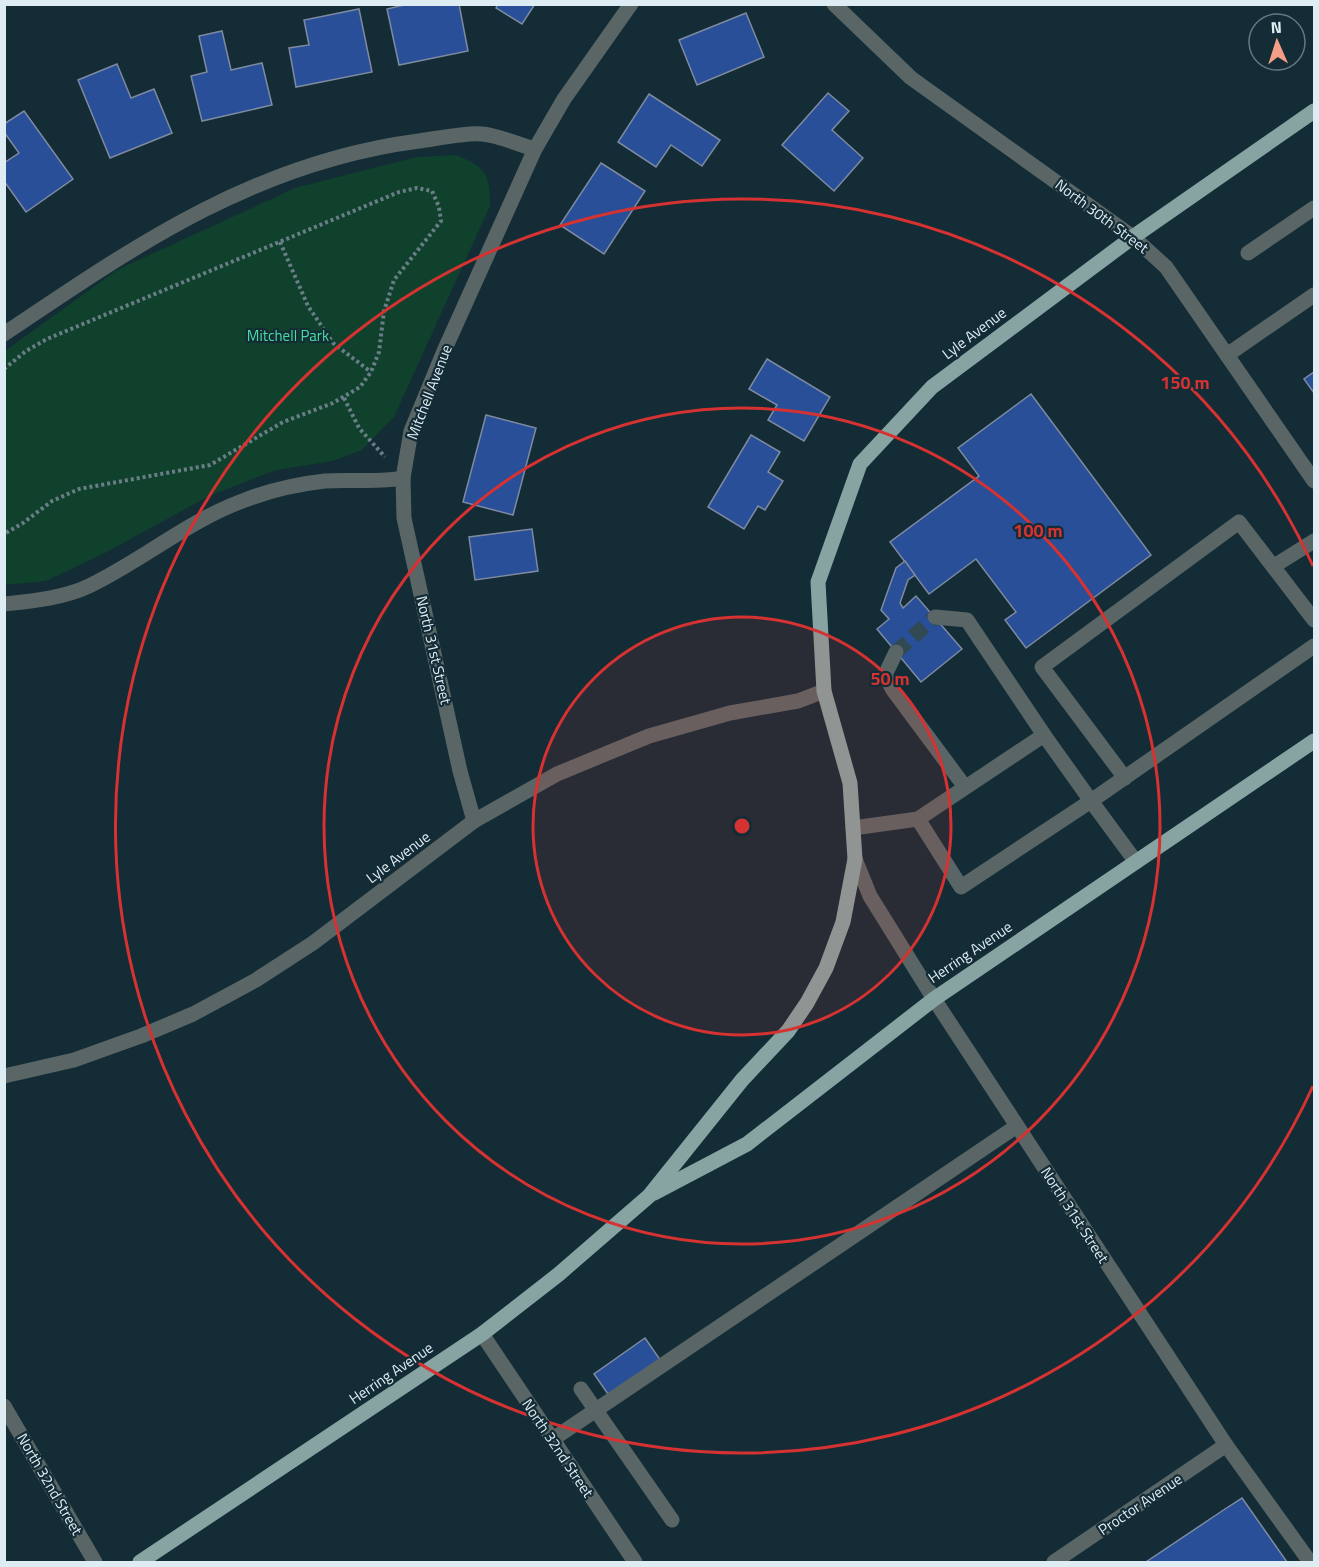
<svg xmlns="http://www.w3.org/2000/svg" width="1319" height="1567" font-family="'Titillium Web',sans-serif">
<style>
.green{fill:#0f412c}
.building{fill:#284f98;stroke:#7e8aa0;stroke-width:1.5}
.lines{fill:none;stroke-linecap:round;stroke-linejoin:round}
.minor-tunnel{stroke:#314952;stroke-width:15;stroke-dasharray:15 8;stroke-linecap:butt}
.path{stroke:#6a7e87;stroke-width:4;stroke-dasharray:3 3;stroke-linecap:butt}
.minor{stroke:#596665;stroke-width:15}
.major{stroke:#87a3a2;stroke-width:15}
.ring{fill:none;stroke:#d63232;stroke-width:3}
.labels{text-anchor:middle;dominant-baseline:central;stroke-width:4.5;stroke-linejoin:round;paint-order:stroke}
.street-label{font-size:15px;fill:#deecf3;stroke:#132c36}
.park-label{font-size:15px;fill:#47df9f;stroke:#132c36}
.centre{fill:#d63232;stroke:#132c36;stroke-width:3}
.ring-label{font-size:18px;text-anchor:middle;font-weight:bold;fill:#d63232;stroke:#132c36;stroke-width:4.5;stroke-linejoin:round;paint-order:stroke}
</style>
<rect width="100%" height="100%" fill="#132c36"/>
<path class="green" d="M 456,155 C 486,167 490,174 490,206 L 394,417 L 362,450 L 333,461 L 276,470 L 209,496 L 107,552 L 46,581 L 5,585 L 5,351 L 117,270 L 295,188 L 417,157 Z"/>
<g class="building">
<path d="M 408,4 L 459,4 L 468,51 L 399,65 L 387,9 Z"/>
<path d="M 498,4 L 535,4 L 522,24 L 496,8 Z"/>
<path d="M 359,9 L 372,72 L 296,87 L 289,48 L 309,45 L 304,20 Z"/>
<path d="M 746,13 L 764,57 L 697,85 L 679,40 Z"/>
<path d="M 222,31 L 231,70 L 262,63 L 272,105 L 202,121 L 191,76 L 207,72 L 199,36 Z"/>
<path d="M 117,64 L 131,98 L 154,89 L 172,133 L 110,158 L 78,80 Z"/>
<path d="M 828,93 L 849,111 L 832,130 L 863,158 L 834,191 L 782,145 Z"/>
<path d="M 649,94 L 720,140 L 702,166 L 671,145 L 656,167 L 618,142 Z"/>
<path d="M 24,111 L 73,179 L 26,212 L 4,181 L 4,163 L 19,153 L 4,132 L 4,124 Z"/>
<path d="M 601,163 L 645,191 L 604,254 L 560,225 Z"/>
<path d="M 767,359 L 830,397 L 804,441 L 768,420 L 777,405 L 749,389 Z"/>
<path d="M 1314,372 L 1314,393 L 1304,379 Z"/>
<path d="M 1031,394 L 1151,555 L 1026,648 L 1005,620 L 1016,612 L 976,559 L 929,594 L 890,542 L 979,476 L 958,448 Z"/>
<path d="M 486,415 L 536,428 L 513,515 L 463,502 Z"/>
<path d="M 751,435 L 780,452 L 768,472 L 783,481 L 765,510 L 758,506 L 744,529 L 708,507 Z"/>
<path d="M 532,529 L 538,571 L 475,580 L 469,537 Z"/>
<path d="M 905,561 L 915,575 L 908,580 L 900,603 L 903,608 L 916,596 L 962,649 L 921,682 L 877,629 L 889,619 L 881,610 L 896,568 Z"/>
<path d="M 645,1338 L 661,1361 L 610,1397 L 594,1374 Z"/>
<path d="M 1242,1498 L 1287,1562 L 1146,1562 L 1225,1509 Z"/>
</g>
<g class="lines">
<path class="minor-tunnel" d="M 896,652 L 935,617"/>
<g class="path">
<path d="M 280,242 L 308,306 L 333,343 L 371,372"/>
<path d="M 4,369 L 26,351 L 47,339 L 399,192 L 417,188 L 432,191 L 439,207 L 441,221 L 394,280 L 384,311 L 379,352 L 371,372 L 360,387 L 333,403 L 283,422 L 210,465 L 79,489 L 52,501 L 23,523 L 4,534"/>
<path d="M 344,398 L 359,428 L 385,457"/>
</g>
<g class="minor">
<path d="M 834,4 L 911,78 L 1133,237 L 1166,267 L 1314,481"/>
<path d="M 1248,253 L 1314,208"/>
<path d="M 4,334 C 136,245 256,162 419,141 C 435,139 468,132 482,134 C 498,135 519,145 535,149"/>
<path d="M 1227,355 L 1314,295"/>
<path d="M 1274,566 L 1314,541"/>
<path d="M 4,604 C 32,601 64,598 89,586 C 143,560 189,520 245,500 C 271,490 298,484 325,481 C 352,479 377,483 403,478"/>
<path d="M 935,617 L 967,620 L 1044,735"/>
<path d="M 896,652 L 885,675 L 893,690 L 965,787"/>
<path d="M 1125,778 L 1042,667 L 1239,522 L 1314,620"/>
<path d="M 918,819 L 1044,735 L 1091,801 L 1314,646"/>
<path d="M 474,821 L 460,771 L 404,518 L 403,478 L 411,431 L 444,351 L 535,149 L 564,99 L 631,4"/>
<path d="M 853,828 L 918,819 L 961,887 L 1091,801 L 1136,862"/>
<path d="M 855,859 L 870,896 L 934,999 L 1226,1445 L 1310,1562"/>
<path d="M 4,1076 L 74,1060 L 141,1036 L 193,1014 L 256,980 L 313,943 L 474,821 L 557,774 L 649,736 L 730,713 L 798,701 L 824,691"/>
<path d="M 482,1334 L 635,1562"/>
<path d="M 581,1389 L 672,1520"/>
<path d="M 4,1406 L 95,1562"/>
<path d="M 553,1439 L 1017,1126"/>
<path d="M 1054,1562 L 1226,1445"/>
</g>
<g class="major">
<path d="M 654,1193 L 747,1144 L 934,999 L 1314,741"/>
<path d="M 140,1562 L 482,1334 L 559,1274 L 649,1196 L 742,1080 L 788,1031 L 807,1003 L 826,968 L 843,922 L 855,859 L 850,783 L 824,691 L 818,582 L 860,464 L 932,387 L 1133,237 L 1314,111"/>
</g>
</g>
<circle cx="742" cy="826" r="209" fill="#d63232" fill-opacity=".12"/>
<g class="ring">
<circle cx="742" cy="826" r="209"/>
<circle cx="742" cy="826" r="418"/>
<path d="M1313 1086A627 627 0 1 1 1313 566"/>
</g>
<g class="labels">
<g class="street-label">
<text transform="translate(1102 216) rotate(37)">North 30th Street</text>
<text transform="translate(974 333) rotate(-37)">Lyle Avenue</text>
<text transform="translate(429 392) rotate(-69)">Mitchell Avenue</text>
<text transform="translate(434 650) rotate(77)">North 31st Street</text>
<text transform="translate(398 857) rotate(-37)">Lyle Avenue</text>
<text transform="translate(970 952) rotate(-34)">Herring Avenue</text>
<text transform="translate(1075 1215) rotate(57)">North 31st Street</text>
<text transform="translate(391 1373) rotate(-34)">Herring Avenue</text>
<text transform="translate(558 1448) rotate(56)">North 32nd Street</text>
<text transform="translate(50 1484) rotate(60)">North 32nd Street</text>
<text transform="translate(1140 1504) rotate(-34)">Proctor Avenue</text>
</g>
<g class="park-label">
<text x="288" y="335">Mitchell Park</text>
</g>
</g>
<circle cx="742" cy="826" r="9" class="centre"/>
<g class="ring-label">
<text x="1185" y="389">150 m</text>
<text x="1038" y="537">100 m</text>
<text x="890" y="685">50 m</text>
</g>
<rect width="1319" height="1567" fill="none" stroke="#deecf3" stroke-width="12"/>
<g transform="translate(1277 42) rotate(357)"><circle r="28" fill="#132c36" stroke="#647982" stroke-width="1.5"/>
<path d="M0-4.5L10 22L0 15L-10 22Z" fill="#f49e88"/>
<text y="-9" font-size="16" font-weight="bold" text-anchor="middle" fill="#deecf3">N</text>
</g>
</svg>
